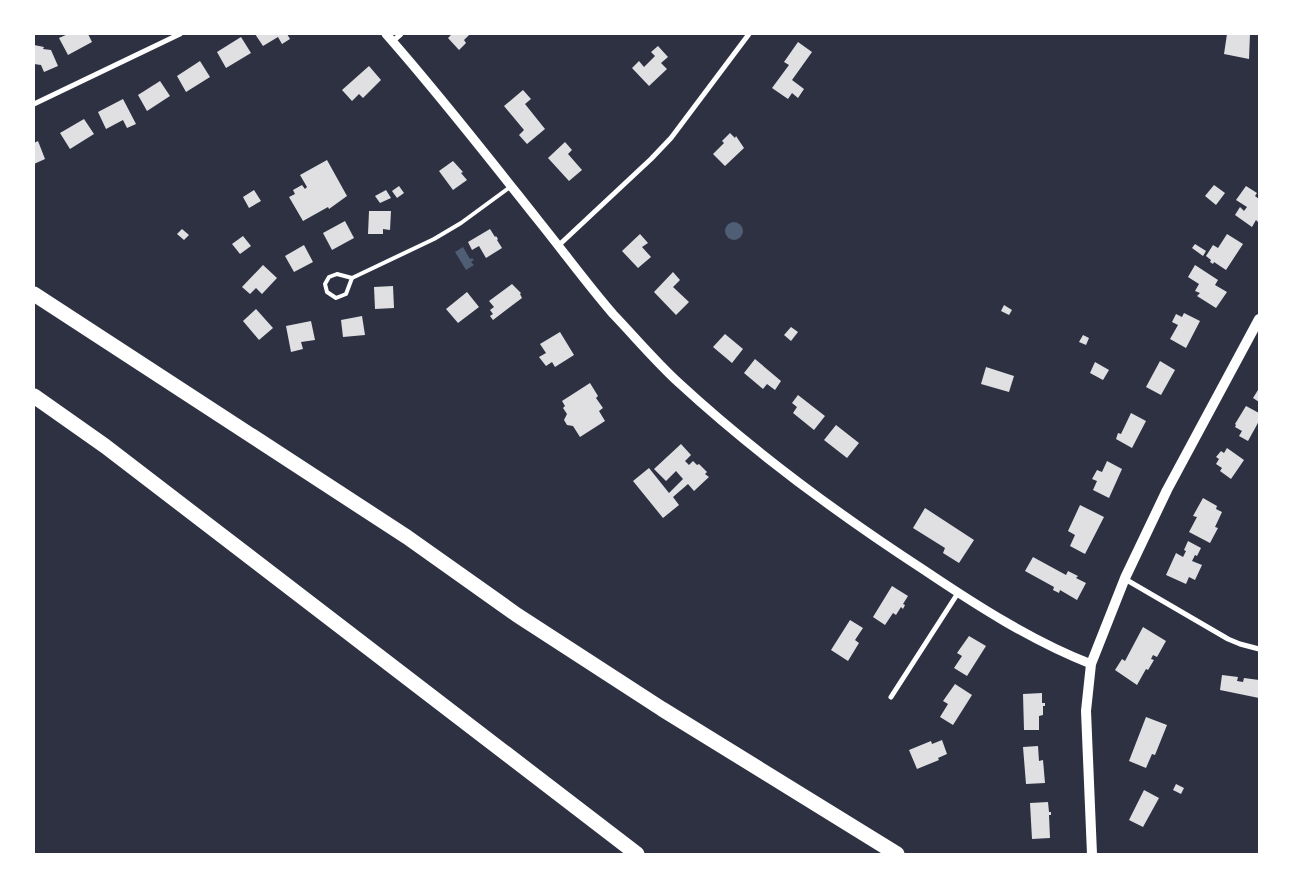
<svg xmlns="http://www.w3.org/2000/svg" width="1293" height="888" font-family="'Fira Sans',sans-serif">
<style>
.water{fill:#4f5d75}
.building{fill:#e0e0e3}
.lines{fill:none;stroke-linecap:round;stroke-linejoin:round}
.service{stroke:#fff;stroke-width:4}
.minor{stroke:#fff;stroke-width:5}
.tertiary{stroke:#fff;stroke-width:9}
.secondary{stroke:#fff;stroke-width:10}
.motorway{stroke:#fff;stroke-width:15}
</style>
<rect width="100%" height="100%" fill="#2d3142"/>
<g class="water">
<circle cx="734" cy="231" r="9"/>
<path d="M 463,247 L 470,259 L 472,258 L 474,260 L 471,262 L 474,265 L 466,270 L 455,252 Z"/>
</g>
<g class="building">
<path d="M 68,34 L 88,34 L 92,42 L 68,55 L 59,38 Z"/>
<path d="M 255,34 L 287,34 L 290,39 L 282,44 L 278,37 L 263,46 Z"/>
<path d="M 452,34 L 470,34 L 464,40 L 466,43 L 459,50 L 448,38 Z"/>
<path d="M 1227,34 L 1250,34 L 1249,59 L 1224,54 Z"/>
<path d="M 241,37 L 251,53 L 226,68 L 217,52 Z"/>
<path d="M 798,42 L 812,52 L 792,80 L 804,89 L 798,98 L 792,93 L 788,99 L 772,88 L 789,65 L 784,62 Z"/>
<path d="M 34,45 L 44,47 L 43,49 L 51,50 L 58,66 L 44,72 L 41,65 L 34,64 Z"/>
<path d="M 658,46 L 668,57 L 661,63 L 667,69 L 649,86 L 632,68 L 639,61 L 644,67 L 655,56 L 651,52 Z"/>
<path d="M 200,61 L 210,77 L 186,92 L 177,76 Z"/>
<path d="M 369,66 L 381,80 L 363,98 L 359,94 L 352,101 L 342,90 Z"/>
<path d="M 160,81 L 170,96 L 147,111 L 138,95 Z"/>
<path d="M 523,90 L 531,99 L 525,104 L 545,129 L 527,144 L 519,135 L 524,130 L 504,106 Z"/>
<path d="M 123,99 L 136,124 L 127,128 L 123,120 L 106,129 L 98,112 Z"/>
<path d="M 84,119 L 94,134 L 70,149 L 60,133 Z"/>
<path d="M 730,133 L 735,138 L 736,136 L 744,148 L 725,166 L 713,154 L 724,143 L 722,141 Z"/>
<path d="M 38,141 L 45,159 L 34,164 L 34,143 Z"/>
<path d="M 565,142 L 572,150 L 568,154 L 582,170 L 569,181 L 548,158 Z"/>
<path d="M 327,160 L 347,196 L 329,209 L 328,207 L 303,221 L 289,197 L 295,194 L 293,190 L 302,185 L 305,189 L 307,187 L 300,175 Z"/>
<path d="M 453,161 L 463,172 L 461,173 L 467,180 L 453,190 L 439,171 Z"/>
<path d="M 1214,185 L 1225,193 L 1216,205 L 1205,196 Z"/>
<path d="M 399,186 L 404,193 L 397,198 L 392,191 Z"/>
<path d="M 1246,186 L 1257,193 L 1255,196 L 1259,199 L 1259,223 L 1256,220 L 1252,227 L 1235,215 L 1240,207 L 1244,211 L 1247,207 L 1236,200 Z"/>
<path d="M 254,190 L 261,201 L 249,208 L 243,197 Z"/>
<path d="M 386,190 L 391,198 L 380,203 L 375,196 Z"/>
<path d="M 369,211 L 391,211 L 390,230 L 383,229 L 383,234 L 368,234 Z"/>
<path d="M 345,221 L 354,238 L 332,250 L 323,233 Z"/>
<path d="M 182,229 L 189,235 L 184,240 L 177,234 Z"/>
<path d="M 490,229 L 495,237 L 496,236 L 498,239 L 497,240 L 502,248 L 486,258 L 479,246 L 472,250 L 468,242 Z"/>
<path d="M 640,234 L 648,243 L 642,247 L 651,257 L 638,268 L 622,251 Z"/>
<path d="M 1227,234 L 1243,244 L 1226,270 L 1214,262 L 1213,264 L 1210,262 L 1211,260 L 1206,256 L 1213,245 L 1218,248 Z"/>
<path d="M 243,236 L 251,246 L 240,254 L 232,244 Z"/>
<path d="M 1195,244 L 1206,251 L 1203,256 L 1192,248 Z"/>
<path d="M 304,245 L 313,262 L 294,272 L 285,256 Z"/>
<path d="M 263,265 L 277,278 L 262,294 L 256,288 L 250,294 L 242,287 Z"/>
<path d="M 1195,265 L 1218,280 L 1215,285 L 1227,292 L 1216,308 L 1197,296 L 1200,293 L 1195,291 L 1199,284 L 1188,277 Z"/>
<path d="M 673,272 L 680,280 L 673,287 L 689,302 L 676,315 L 654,292 Z"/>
<path d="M 512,284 L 521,293 L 520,294 L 522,298 L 493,320 L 490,316 L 493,314 L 490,310 L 494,307 L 489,301 Z"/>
<path d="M 393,286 L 394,308 L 375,309 L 374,287 Z"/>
<path d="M 467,292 L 479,307 L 458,323 L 446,309 Z"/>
<path d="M 1004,305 L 1012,310 L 1009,315 L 1001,311 Z"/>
<path d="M 256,309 L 273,328 L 259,340 L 243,321 Z"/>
<path d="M 1184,313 L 1200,321 L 1186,348 L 1170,339 L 1178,325 L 1172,322 L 1176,314 L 1182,317 Z"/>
<path d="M 362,316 L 365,335 L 343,337 L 341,320 Z"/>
<path d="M 311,321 L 315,340 L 301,342 L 303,349 L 291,352 L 286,326 Z"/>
<path d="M 791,327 L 798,332 L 791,341 L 784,335 Z"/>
<path d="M 560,332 L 574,355 L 555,367 L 552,362 L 546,366 L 539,357 L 546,353 L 540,344 Z"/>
<path d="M 725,334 L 743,349 L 732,363 L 713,347 Z"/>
<path d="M 1083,335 L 1089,338 L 1086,345 L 1079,342 Z"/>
<path d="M 755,359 L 781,381 L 775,390 L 767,384 L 763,389 L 744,373 Z"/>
<path d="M 1160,361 L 1175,370 L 1161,395 L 1146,387 Z"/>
<path d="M 1095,362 L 1109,370 L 1103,380 L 1090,373 Z"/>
<path d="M 986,367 L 1014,376 L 1009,392 L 981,384 Z"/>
<path d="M 590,383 L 598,396 L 596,398 L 603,408 L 599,411 L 605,421 L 580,437 L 573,426 L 567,425 L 564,420 L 567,414 L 563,408 L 565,406 L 562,401 Z"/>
<path d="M 1258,390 L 1259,391 L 1259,402 L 1253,398 Z"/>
<path d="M 798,395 L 825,416 L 814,430 L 793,413 L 797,407 L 792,403 Z"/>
<path d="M 1246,406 L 1259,413 L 1259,421 L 1248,441 L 1239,436 L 1242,431 L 1235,427 L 1236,425 L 1235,424 Z"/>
<path d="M 1131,413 L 1146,421 L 1132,448 L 1116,439 L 1118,433 L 1121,434 Z"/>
<path d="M 836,425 L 859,443 L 847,458 L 824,440 Z"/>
<path d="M 681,444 L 691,455 L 685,461 L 689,465 L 693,461 L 697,465 L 699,464 L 707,472 L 705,474 L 709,477 L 694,491 L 688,484 L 673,497 L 679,505 L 663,518 L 633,481 L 649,468 L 669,493 L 683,479 L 676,471 L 666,481 L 654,469 Z"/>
<path d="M 1227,448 L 1244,460 L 1231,479 L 1220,471 L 1222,468 L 1216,464 L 1219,459 L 1216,457 L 1221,451 L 1224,453 Z"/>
<path d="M 1107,461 L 1122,469 L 1109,498 L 1093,490 L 1097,481 L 1092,479 L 1097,470 L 1102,472 Z"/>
<path d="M 1203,498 L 1217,506 L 1216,509 L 1222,512 L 1215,527 L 1218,528 L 1210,543 L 1189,532 L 1197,517 L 1193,516 Z"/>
<path d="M 1080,505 L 1104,517 L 1085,554 L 1070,546 L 1075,535 L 1068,531 Z"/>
<path d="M 925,508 L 974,540 L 959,563 L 943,553 L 945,548 L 913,528 Z"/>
<path d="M 1188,541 L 1201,548 L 1197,556 L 1195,555 L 1192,561 L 1202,565 L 1195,580 L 1189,577 L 1186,584 L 1166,575 L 1176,553 L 1183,557 L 1186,551 L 1184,550 Z"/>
<path d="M 1033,557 L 1066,575 L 1068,571 L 1078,576 L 1076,578 L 1086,583 L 1077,600 L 1060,590 L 1059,593 L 1053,590 L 1054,587 L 1025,571 Z"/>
<path d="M 892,586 L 908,596 L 903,604 L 905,605 L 903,609 L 901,607 L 896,615 L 893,613 L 885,625 L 873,617 Z"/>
<path d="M 850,620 L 863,628 L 855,640 L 859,643 L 848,661 L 831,650 Z"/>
<path d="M 1143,627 L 1166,641 L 1157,657 L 1153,655 L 1151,659 L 1154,660 L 1148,670 L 1146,669 L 1137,685 L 1115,670 L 1122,659 L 1125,661 Z"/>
<path d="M 969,636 L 986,646 L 967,676 L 954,668 L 962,656 L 957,653 Z"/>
<path d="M 1222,675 L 1238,677 L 1237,681 L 1243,682 L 1244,678 L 1259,680 L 1259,698 L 1220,690 Z"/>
<path d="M 955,684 L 972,695 L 953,725 L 940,717 L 948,704 L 943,701 Z"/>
<path d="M 1042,693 L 1042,703 L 1045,703 L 1045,706 L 1043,706 L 1043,715 L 1039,716 L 1039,730 L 1024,730 L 1023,694 Z"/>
<path d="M 1146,717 L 1167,725 L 1155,755 L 1152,754 L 1146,768 L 1129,761 Z"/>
<path d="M 942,740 L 947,754 L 938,758 L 939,760 L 917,769 L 909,750 L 931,741 L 932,744 Z"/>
<path d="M 1038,746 L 1039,761 L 1043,760 L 1045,783 L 1026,784 L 1023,747 Z"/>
<path d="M 1176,784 L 1184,788 L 1181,794 L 1173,790 Z"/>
<path d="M 1144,790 L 1159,798 L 1143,827 L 1129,820 Z"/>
<path d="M 1048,802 L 1049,812 L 1051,812 L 1051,815 L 1049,815 L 1050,838 L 1032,839 L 1030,803 Z"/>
</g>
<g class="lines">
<g class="service">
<path d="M 337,274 L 352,278 L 346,294 L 336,298 L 327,292 L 325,284 L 329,277 Z"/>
<path d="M 352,278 L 434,239 L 461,223 L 510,187"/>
</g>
<g class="minor">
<path d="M 393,41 L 401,34"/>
<path d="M 34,104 L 180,34"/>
<path d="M 558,246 L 651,159 L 671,138 L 749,34"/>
<path d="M 1125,579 L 1228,639 L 1240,644 L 1259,649"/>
<path d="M 891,697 L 958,593"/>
</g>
<path class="tertiary" d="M 386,34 C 439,94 488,157 538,220 C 563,251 587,284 613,314 C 635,337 656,362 679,383 C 755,453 838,514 924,570 C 976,605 1032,641 1091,664"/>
<path class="secondary" d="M 1092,854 L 1086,711 L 1091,664 L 1125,578 L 1167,490 L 1259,319"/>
<g class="motorway">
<path d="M 34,294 L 407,537 L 517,615 L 662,709 L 897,854"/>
<path d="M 34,396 L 105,446 L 637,854"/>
</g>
</g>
<rect width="1293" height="888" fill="none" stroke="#ffffff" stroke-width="70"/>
</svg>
